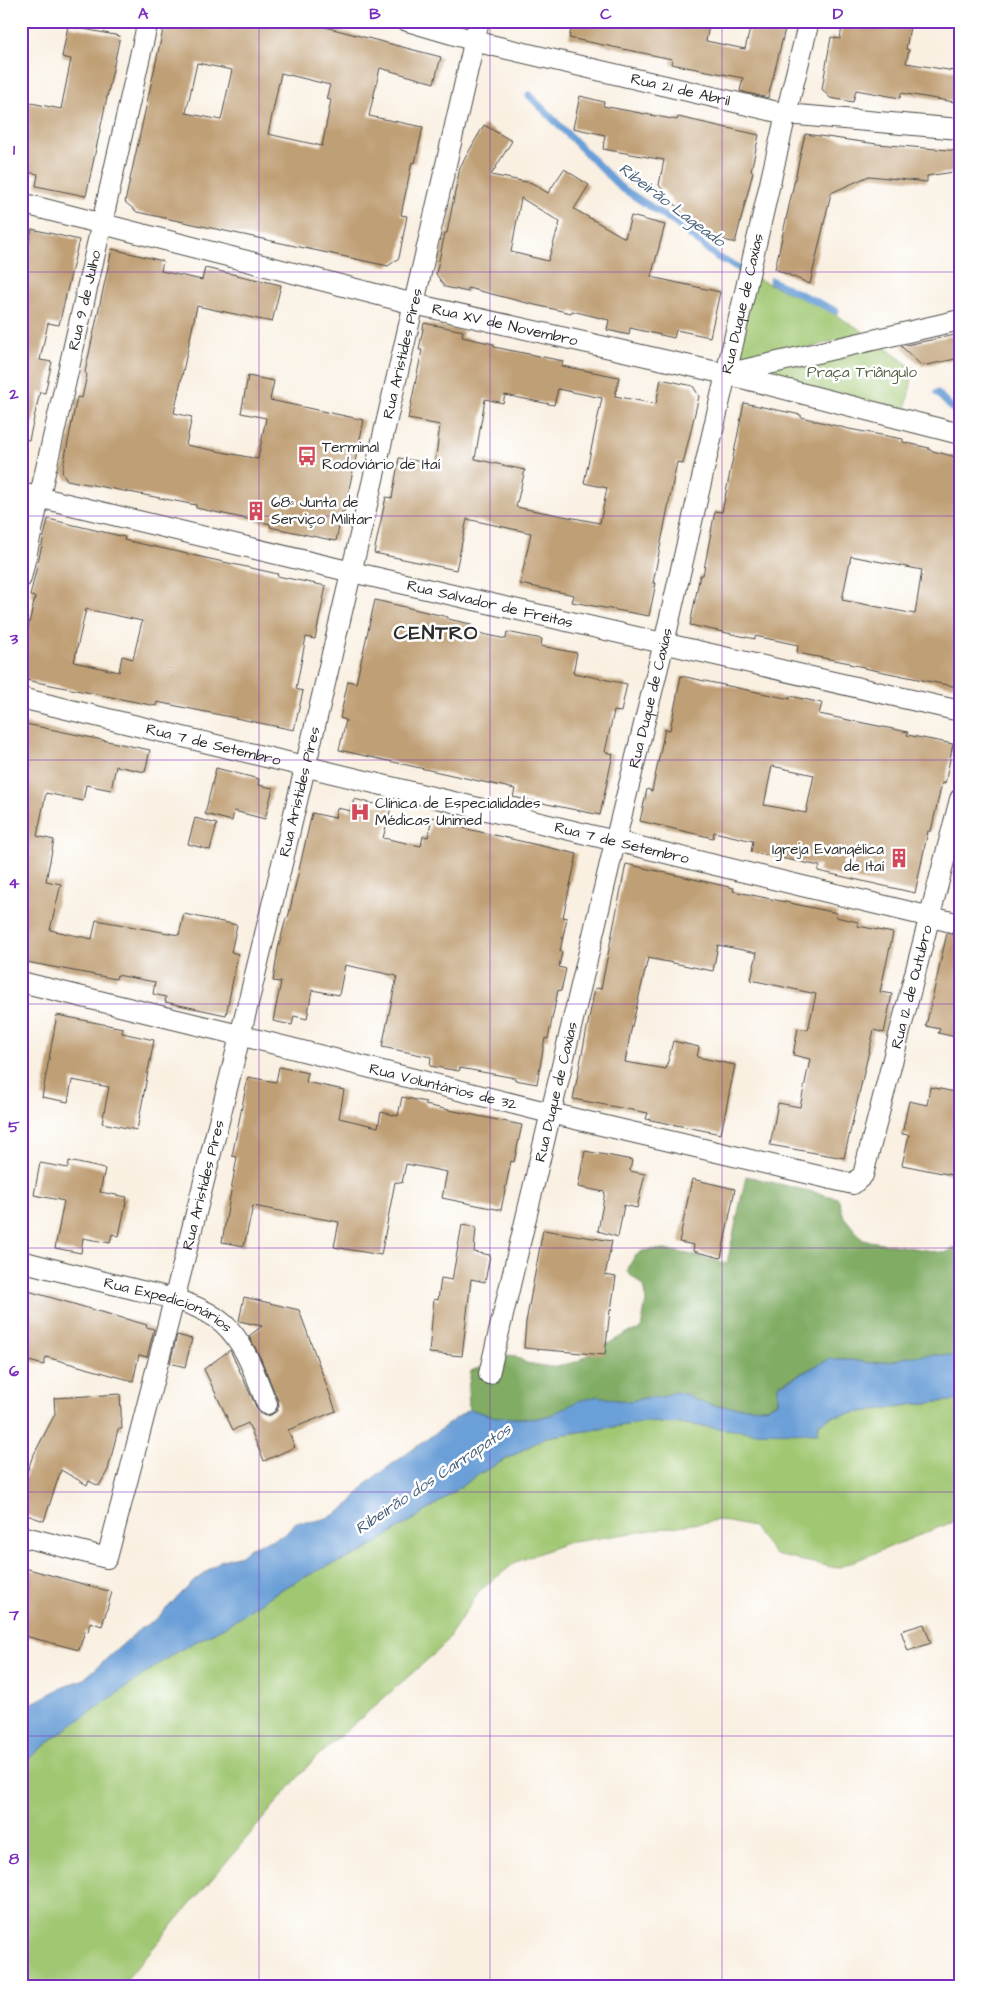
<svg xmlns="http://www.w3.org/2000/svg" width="981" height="2008" font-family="'Architects Daughter',sans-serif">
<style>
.green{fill:#a0c772;stroke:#66794e}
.forest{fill:#80ac64;stroke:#566c48}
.water{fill:#6a9fd7;stroke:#4a6581}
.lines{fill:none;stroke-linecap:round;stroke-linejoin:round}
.stream{stroke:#6a9fd7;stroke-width:7}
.building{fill:#bf9f75;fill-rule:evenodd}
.minor-casing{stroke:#4a4946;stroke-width:22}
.minor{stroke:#fff;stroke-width:20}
.grid{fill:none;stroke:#7b2cbf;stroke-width:1;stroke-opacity:0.55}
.labels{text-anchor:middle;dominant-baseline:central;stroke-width:5;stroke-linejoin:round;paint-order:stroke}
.street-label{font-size:15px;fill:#2b2b2b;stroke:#fff}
.park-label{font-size:15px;fill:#546244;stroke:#fff}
.poi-label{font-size:15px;fill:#2b2b2b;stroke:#fff;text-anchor:start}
.water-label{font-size:16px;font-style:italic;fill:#475f78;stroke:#fff}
.district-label{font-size:20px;font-weight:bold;letter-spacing:1px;fill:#2b2b2b;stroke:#fff}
.neatline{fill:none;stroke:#7b2cbf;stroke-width:2}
.grid-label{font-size:16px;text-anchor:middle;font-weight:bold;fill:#7b2cbf}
</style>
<rect width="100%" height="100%" fill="#fff"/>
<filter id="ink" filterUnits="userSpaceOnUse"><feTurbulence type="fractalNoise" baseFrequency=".02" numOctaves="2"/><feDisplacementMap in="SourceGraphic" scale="10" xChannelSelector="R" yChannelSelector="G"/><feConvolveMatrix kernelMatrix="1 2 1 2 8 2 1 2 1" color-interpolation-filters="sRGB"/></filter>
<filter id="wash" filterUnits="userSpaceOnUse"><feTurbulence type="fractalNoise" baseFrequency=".0096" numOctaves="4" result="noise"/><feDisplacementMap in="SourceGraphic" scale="20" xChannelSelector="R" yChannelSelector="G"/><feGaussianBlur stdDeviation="1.12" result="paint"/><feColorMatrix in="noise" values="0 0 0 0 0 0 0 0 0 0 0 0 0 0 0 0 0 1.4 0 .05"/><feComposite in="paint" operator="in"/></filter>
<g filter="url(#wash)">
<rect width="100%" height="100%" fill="#f9f0e2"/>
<g class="green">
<path d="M 751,276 L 824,308 L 864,332 L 728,372 Z"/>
<path d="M 869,336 L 914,369 L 904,417 L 734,375 Z"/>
<path d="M 960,1400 L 960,1519 L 837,1568 L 775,1555 L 753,1527 L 719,1520 L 566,1543 L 516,1562 L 479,1591 L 443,1646 L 312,1761 L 120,1987 L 21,1987 L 21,1765 L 55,1737 L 176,1652 L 224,1627 L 280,1590 L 321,1569 L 363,1552 L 435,1505 L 477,1475 L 546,1437 L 646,1422 L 818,1432 L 819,1423 L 833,1416 L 916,1404 Z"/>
</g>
<path class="forest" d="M 746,1176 L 838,1198 L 844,1217 L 863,1240 L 945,1253 L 960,1244 L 960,1359 L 949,1355 L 906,1357 L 890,1362 L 869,1363 L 846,1359 L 829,1359 L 778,1385 L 778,1402 L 766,1408 L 715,1406 L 695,1400 L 688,1395 L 674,1392 L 662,1397 L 644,1398 L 626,1402 L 597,1396 L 551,1415 L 533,1419 L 496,1417 L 469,1409 L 468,1389 L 471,1371 L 509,1355 L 516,1356 L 526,1363 L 551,1367 L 576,1362 L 627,1333 L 641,1329 L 646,1301 L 643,1286 L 627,1272 C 630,1264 634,1254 643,1251 C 663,1245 705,1259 727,1263 Z"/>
<path class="water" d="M 925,1355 L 949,1355 L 960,1359 L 960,1400 L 916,1404 L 833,1416 L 819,1423 L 818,1433 L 751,1432 L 684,1424 L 646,1422 L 546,1437 L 477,1475 L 435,1505 L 363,1552 L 321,1569 L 280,1590 L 224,1627 L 176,1652 L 55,1737 L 21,1765 L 21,1709 L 59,1689 L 84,1679 L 141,1628 L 155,1620 L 192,1583 L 220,1561 L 241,1555 L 248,1548 L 282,1536 L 296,1522 C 318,1523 339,1517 354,1499 C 360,1491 365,1485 373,1478 L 469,1409 L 496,1417 L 533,1419 L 551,1415 L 578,1401 L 598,1396 L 626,1402 L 644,1398 L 662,1397 L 674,1392 L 689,1395 L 695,1400 L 715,1406 L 766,1408 L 778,1402 L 778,1386 L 829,1359 L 846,1359 L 869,1363 L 890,1362 L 906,1357 Z"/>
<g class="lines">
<g class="stream">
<path d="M 529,95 L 620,187 L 674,222 L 717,257 L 739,268"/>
<path d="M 772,281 L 836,311"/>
<path d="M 937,393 L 954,410 L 960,413"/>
</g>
</g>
<g id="blocks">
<g class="building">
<path d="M 165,21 L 302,21 L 441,57 L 434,83 L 380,68 L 369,116 L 423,127 L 415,163 L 412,162 L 401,215 L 407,216 L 399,258 L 388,266 L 137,212 L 125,202 ZM 197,63 L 232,70 L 221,120 L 186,113 ZM 281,73 L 330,85 L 326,99 L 331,100 L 322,146 L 268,134 Z"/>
<path d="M 573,21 L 710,21 L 706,41 L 745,49 L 752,21 L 787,21 L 768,98 L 740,91 L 743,78 L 671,64 L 672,59 L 569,38 Z"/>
<path d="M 843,21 L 911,21 L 906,49 L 909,50 L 906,63 L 960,72 L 960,103 L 901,93 L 900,98 L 856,90 L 853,102 L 830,98 L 822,89 L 831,37 L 840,39 Z"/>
<path d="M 68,26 L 120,36 L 86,196 L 36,186 L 38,174 L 21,171 L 21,101 L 61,109 L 71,59 L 62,57 Z"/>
<path d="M 580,96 L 604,102 L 603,106 L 677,120 L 678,117 L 759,135 L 751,171 L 753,172 L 735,243 L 698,232 L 659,185 L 664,160 L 603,149 L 605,135 L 573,128 Z"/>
<path d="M 484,125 L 512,141 L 491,175 L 532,183 L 548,193 L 564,169 L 589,185 L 574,209 L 625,238 L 631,216 L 665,225 L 651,277 L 720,292 L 710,337 L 676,330 L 674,338 L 630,328 L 629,335 L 607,330 L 609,320 L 572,311 L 571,313 L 535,305 L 468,288 L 468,292 L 445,287 L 436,274 L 445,233 L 447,233 L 460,167 ZM 521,198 L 560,222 L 548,261 L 511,252 Z"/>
<path d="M 805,134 L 877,144 L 960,151 L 960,171 L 927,176 L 927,182 L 869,176 L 831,193 L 810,284 L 775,269 Z"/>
<path d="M 32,229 L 79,240 L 59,325 L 48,323 L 40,360 L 52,362 L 45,393 L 40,392 L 29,440 L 21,439 L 21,272 Z"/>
<path d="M 112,249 L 163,261 L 161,271 L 202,280 L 205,268 L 281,285 L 272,322 L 197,306 L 174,413 L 192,417 L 186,445 L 258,459 L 266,418 L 241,413 L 248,376 L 274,381 L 270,400 L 364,420 L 344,512 L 342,512 L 336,541 L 270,527 L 271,524 L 196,508 L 196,505 L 67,480 L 62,472 L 77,397 L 82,398 L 87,375 L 85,372 Z"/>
<path d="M 424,323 L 463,331 L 462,337 L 494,344 L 494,347 L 563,361 L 562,366 L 619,377 L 615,396 L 656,404 L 661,379 L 693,386 L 699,396 L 683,464 L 677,462 L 653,583 L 656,583 L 649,616 L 572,602 L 574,595 L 520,584 L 531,533 L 467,519 L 456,570 L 374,553 L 386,497 L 392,498 L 399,458 L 435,464 L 440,425 L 408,419 L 422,350 L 419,350 ZM 558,389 L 602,398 L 584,483 L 607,488 L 600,523 L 516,507 L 525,470 L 475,459 L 485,399 L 503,403 L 505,395 L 554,405 Z"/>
<path d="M 960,334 L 960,358 L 922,366 L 901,346 Z"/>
<path d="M 744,403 L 801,415 L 801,417 L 849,429 L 903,439 L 903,442 L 929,448 L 929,450 L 960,458 L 960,669 L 957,687 L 864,668 L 864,667 L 849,664 L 850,663 L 797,653 L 798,645 L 755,636 L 755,639 L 690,625 L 700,575 L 703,575 L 715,511 L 722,512 ZM 851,556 L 922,570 L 915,614 L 842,600 Z"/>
<path d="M 48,519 L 125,537 L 124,540 L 278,574 L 277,576 L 326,586 L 315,639 L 306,637 L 296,689 L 303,691 L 294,730 L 157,702 L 156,706 L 21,679 L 21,659 L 35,597 L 30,596 ZM 86,609 L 142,621 L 133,659 L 122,656 L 119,672 L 74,662 Z"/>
<path d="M 375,600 L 448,617 L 448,619 L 471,624 L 469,631 L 506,639 L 507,632 L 542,639 L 541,646 L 577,653 L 573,673 L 627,684 L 621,712 L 614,711 L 605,752 L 613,754 L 600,815 L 513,797 L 515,789 L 339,750 L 346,720 L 340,718 L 348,681 L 356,683 Z"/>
<path d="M 681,676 L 790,699 L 790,696 L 822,703 L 819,714 L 908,732 L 907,735 L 953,744 L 945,784 L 942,783 L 931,831 L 928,831 L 915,893 L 818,871 L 820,866 L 751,852 L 753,841 L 714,832 L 713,838 L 640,821 L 647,789 L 652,791 L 665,729 L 670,730 ZM 772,766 L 814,775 L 806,813 L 764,805 Z"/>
<path d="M 21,723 L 150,750 L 145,772 L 116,766 L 111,790 L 86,785 L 83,801 L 46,793 L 37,836 L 54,840 L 46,881 L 61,884 L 50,930 L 92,939 L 96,920 L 179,935 L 184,914 L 237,925 L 231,952 L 238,954 L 226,1015 L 165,1002 L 166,997 L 153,994 L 155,982 L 117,975 L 116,979 L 21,961 Z"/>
<path d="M 216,768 L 259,779 L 258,785 L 273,788 L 265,819 L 234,811 L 232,821 L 205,814 Z"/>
<path d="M 354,799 L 391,808 L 383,838 L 421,846 L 423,836 L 428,837 L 432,817 L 464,824 L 463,828 L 577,854 L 563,917 L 567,918 L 560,951 L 562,952 L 559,967 L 566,969 L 561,991 L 558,990 L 548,1039 L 545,1038 L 537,1084 L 515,1080 L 515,1078 L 460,1068 L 459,1071 L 430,1066 L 431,1057 L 382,1047 L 397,976 L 345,965 L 339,995 L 312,990 L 307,1019 L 294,1016 L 292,1025 L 273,1021 L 281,982 L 273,981 L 278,949 L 286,918 L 288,918 L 312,813 L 335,818 L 337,808 L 351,811 Z"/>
<path d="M 195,818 L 217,824 L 210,850 L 188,844 Z"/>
<path d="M 626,864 L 734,888 L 733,891 L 837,913 L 836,917 L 858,922 L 858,926 L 893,933 L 880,992 L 892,994 L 884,1033 L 874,1030 L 844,1158 L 770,1145 L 778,1103 L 800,1107 L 810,1059 L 793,1055 L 798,1028 L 808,1030 L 816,994 L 751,980 L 757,953 L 718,945 L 713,971 L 648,958 L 630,1035 L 625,1062 L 666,1069 L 673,1041 L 699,1047 L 697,1057 L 735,1065 L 721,1134 L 646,1119 L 648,1113 L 573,1099 L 595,988 L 601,989 Z"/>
<path d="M 947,933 L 960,936 L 960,1038 L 938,1033 L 940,1029 L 926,1026 Z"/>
<path d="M 57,1015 L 123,1028 L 122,1033 L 154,1040 L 137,1130 L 102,1123 L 109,1087 L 72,1080 L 68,1102 L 42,1097 Z"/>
<path d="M 279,1067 L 308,1073 L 306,1082 L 344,1090 L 339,1118 L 378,1127 L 381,1112 L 398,1116 L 402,1097 L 426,1102 L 425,1105 L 522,1125 L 514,1162 L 511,1161 L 501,1210 L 442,1198 L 447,1172 L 406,1164 L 402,1183 L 395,1182 L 381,1255 L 334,1247 L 339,1222 L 253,1206 L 244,1246 L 222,1242 L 237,1157 L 232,1156 L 248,1077 L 276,1082 Z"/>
<path d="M 930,1087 L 960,1093 L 960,1163 L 957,1176 L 902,1165 L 909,1135 L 902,1134 L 909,1101 L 927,1105 Z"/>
<path d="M 585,1151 L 632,1160 L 630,1171 L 645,1174 L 637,1208 L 624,1205 L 618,1237 L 598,1231 L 605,1192 L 578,1187 Z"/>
<path d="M 69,1161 L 105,1169 L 100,1192 L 127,1197 L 119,1236 L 112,1234 L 110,1243 L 83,1238 L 81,1253 L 55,1248 L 64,1201 L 34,1195 L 40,1163 L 68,1168 Z"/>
<path d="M 692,1179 L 735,1189 L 721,1258 L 693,1251 L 694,1245 L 679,1242 Z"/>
<path d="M 462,1225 L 476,1227 L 474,1252 L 490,1255 L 485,1282 L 471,1279 L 462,1356 L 429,1353 L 434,1299 L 438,1300 L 441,1278 L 452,1280 Z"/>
<path d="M 543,1230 L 612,1241 L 605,1275 L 616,1277 L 611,1310 L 610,1310 L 605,1355 L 524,1348 L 526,1322 Z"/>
<path d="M 21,1289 L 147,1325 L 146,1327 L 154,1329 L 147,1357 L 139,1355 L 133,1381 L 46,1357 L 44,1365 L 21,1359 Z"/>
<path d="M 244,1297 L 299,1310 L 336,1411 L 288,1430 L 295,1447 L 264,1461 L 248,1423 L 233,1430 L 204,1369 L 230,1350 L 259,1413 L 265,1416 L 271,1415 L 277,1411 L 279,1405 L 278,1400 L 260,1357 L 249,1336 L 262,1326 L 239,1321 Z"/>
<path d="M 177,1335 L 192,1339 L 185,1367 L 170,1363 Z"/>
<path d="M 120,1394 L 122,1429 L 118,1429 L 108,1470 L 99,1486 L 89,1481 L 87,1485 L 61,1470 L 44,1521 L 21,1513 L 21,1490 L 32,1458 L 55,1414 L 54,1398 Z"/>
<path d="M 21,1567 L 112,1592 L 102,1626 L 90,1622 L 88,1632 L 85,1631 L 79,1650 L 21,1635 Z"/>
<path d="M 924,1624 L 931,1643 L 908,1651 L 901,1631 Z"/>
</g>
</g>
</g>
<g filter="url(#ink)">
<use href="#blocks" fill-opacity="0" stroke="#4a4946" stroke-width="1"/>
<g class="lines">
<defs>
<g id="minor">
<path id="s1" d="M 407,21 L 482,43 L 786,114 L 960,129"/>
<path id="s2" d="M 21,203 L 414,304 L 726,374 L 960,434"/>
<path d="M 730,373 L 960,320"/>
<path id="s3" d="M 21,493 L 352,572 L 960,711"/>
<path id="s4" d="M 21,578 L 148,21"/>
<path id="s5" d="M 21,698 L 960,924"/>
<path id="s6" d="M 21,982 L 239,1035 L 550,1113 L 853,1184 L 863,1175 L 960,799"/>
<path id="s7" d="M 21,1261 C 55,1270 88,1278 121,1286 C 156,1295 196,1300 224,1324 C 246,1344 256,1378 267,1404"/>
<path id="s8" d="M 489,1374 L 615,842 L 664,643 L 786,114 L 809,21"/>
<path id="s9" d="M 21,1536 L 107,1558 C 242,1049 361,535 479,21"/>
</g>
</defs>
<use href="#minor" class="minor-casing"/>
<use href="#minor" class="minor"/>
</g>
</g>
<path class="grid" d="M 259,21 L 259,1987M 490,21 L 490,1987M 722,21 L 722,1987M 21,272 L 960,272M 21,516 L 960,516M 21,760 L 960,760M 21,1004 L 960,1004M 21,1248 L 960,1248M 21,1492 L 960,1492M 21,1736 L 960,1736"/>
<defs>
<symbol id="bus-bare" viewBox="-9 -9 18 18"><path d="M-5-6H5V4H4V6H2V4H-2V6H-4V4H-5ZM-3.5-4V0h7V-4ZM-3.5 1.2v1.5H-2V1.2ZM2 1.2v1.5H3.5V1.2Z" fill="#d1495b" stroke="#fff" stroke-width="2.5" paint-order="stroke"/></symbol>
<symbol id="building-bare" viewBox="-9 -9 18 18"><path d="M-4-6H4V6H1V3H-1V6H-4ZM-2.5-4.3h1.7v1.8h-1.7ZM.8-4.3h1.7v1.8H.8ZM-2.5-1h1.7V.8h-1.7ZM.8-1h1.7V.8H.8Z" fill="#d1495b" stroke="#fff" stroke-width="2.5" paint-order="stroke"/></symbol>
<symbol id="hospital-bare" viewBox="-9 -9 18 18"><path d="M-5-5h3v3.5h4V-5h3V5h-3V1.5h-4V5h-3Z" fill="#d1495b" stroke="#fff" stroke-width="2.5" paint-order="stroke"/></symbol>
</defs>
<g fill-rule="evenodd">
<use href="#bus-bare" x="293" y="442" width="28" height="28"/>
<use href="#building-bare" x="242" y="497" width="28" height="28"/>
<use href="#hospital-bare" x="346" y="798" width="28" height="28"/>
<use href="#building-bare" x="885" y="844" width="28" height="28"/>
</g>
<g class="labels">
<g class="street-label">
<text stroke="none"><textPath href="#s1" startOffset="282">Rua 21 de Abril</textPath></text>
<text stroke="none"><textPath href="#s4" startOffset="285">Rua 9 de Julho</textPath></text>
<text stroke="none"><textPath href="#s8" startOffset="1100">Rua Duque de Caxias</textPath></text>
<text stroke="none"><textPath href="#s2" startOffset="499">Rua XV de Novembro</textPath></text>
<text stroke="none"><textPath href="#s9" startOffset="1329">Rua Aristides Pires</textPath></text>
<text stroke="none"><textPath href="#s3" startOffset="482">Rua Salvador de Freitas</textPath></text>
<text stroke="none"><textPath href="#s8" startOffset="695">Rua Duque de Caxias</textPath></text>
<text stroke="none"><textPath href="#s5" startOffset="198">Rua 7 de Setembro</textPath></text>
<text stroke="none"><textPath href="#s9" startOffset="879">Rua Aristides Pires</textPath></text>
<text stroke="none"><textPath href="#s5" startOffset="618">Rua 7 de Setembro</textPath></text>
<text stroke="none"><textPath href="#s6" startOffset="1064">Rua 12 de Outubro</textPath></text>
<text stroke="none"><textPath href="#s6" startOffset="435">Rua Voluntários de 32</textPath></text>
<text stroke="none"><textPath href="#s8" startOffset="290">Rua Duque de Caxias</textPath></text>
<text stroke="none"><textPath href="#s9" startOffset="474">Rua Aristides Pires</textPath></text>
<text stroke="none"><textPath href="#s7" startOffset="154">Rua Expedicionários</textPath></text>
</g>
<g class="park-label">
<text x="862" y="372">Praça Triângulo</text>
</g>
<g class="poi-label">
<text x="322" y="447">Terminal<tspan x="322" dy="17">Rodoviário de Itaí</tspan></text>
<text x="271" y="502">68ª Junta de<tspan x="271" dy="17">Serviço Militar</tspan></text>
<text x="375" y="803">Clínica de Especialidades<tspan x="375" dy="17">Médicas Unimed</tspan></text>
<text x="884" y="849" text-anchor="end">Igreja Evangélica<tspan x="884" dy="17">de Itaí</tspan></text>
</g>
<g class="water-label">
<text transform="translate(672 205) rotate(37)">Ribeirão Lageado</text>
<text transform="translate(433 1479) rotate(-34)">Ribeirão dos Carrapatos</text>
</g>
<g class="district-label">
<text x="436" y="633">CENTRO</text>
</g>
</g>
<rect width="981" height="2008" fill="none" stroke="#fff" stroke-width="55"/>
<rect x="28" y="28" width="926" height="1952" class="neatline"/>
<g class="grid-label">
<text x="143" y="19">A</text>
<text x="375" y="19">B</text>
<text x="606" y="19">C</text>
<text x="838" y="19">D</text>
<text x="14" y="155">1</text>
<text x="14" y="399">2</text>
<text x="14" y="644">3</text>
<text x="14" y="888">4</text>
<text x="14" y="1132">5</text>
<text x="14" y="1376">6</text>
<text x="14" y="1620">7</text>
<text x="14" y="1864">8</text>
</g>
</svg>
